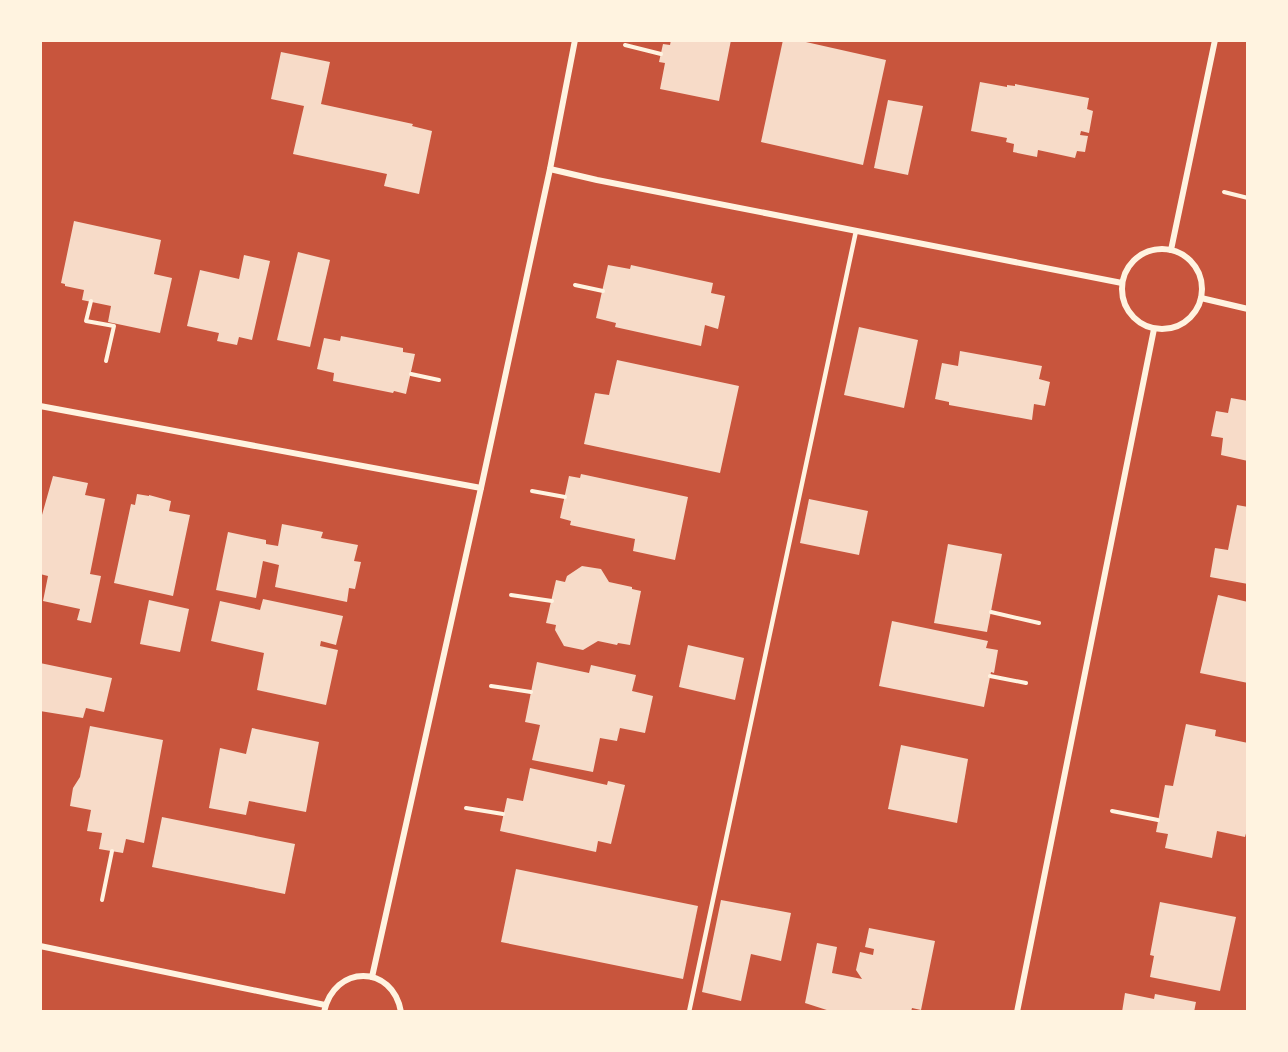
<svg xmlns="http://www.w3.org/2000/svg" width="1288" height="1052" font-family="'Titillium Web',sans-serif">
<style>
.building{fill:#f7dbc8}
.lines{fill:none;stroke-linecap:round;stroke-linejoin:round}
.path{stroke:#fff3e0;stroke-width:4}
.service{stroke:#fff3e0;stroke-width:4.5}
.minor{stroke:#fff3e0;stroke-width:6}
</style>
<rect width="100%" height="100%" fill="#c8553d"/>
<g class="building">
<path d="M 671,40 L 731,40 L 719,101 L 660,89 L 665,63 L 659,62 L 663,44 L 670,45 Z"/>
<path d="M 783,40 L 797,40 L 886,60 L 863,165 L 761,142 Z"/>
<path d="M 281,52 L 330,62 L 321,104 L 413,124 L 412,126 L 432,131 L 419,194 L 384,186 L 387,174 L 293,154 L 304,106 L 271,99 Z"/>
<path d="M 980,82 L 1007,87 L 1007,85 L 1015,86 L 1015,84 L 1089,98 L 1087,109 L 1093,111 L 1089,133 L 1081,131 L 1080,135 L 1088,136 L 1085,152 L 1077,151 L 1075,158 L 1038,150 L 1037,157 L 1013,152 L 1014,144 L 1006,142 L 1007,138 L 971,131 Z"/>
<path d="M 888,100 L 923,106 L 908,175 L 874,168 Z"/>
<path d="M 74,221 L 161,240 L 154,274 L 172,278 L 160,333 L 108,322 L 111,306 L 82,300 L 84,290 L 65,286 L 65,284 L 61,283 Z"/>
<path d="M 298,252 L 330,260 L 310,347 L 277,340 Z"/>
<path d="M 244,255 L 270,261 L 252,340 L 239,337 L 237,345 L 217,341 L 219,333 L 187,326 L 200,270 L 239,279 Z"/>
<path d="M 608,265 L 630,269 L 631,265 L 713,283 L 711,293 L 725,296 L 718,329 L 705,325 L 701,346 L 615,327 L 616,323 L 596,318 Z"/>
<path d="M 859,327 L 918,340 L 904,408 L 844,395 Z"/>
<path d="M 341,336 L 403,348 L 403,352 L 415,354 L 406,394 L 394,391 L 393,393 L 333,381 L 334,373 L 317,369 L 324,338 L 340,341 Z"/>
<path d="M 960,351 L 1042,366 L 1039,379 L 1050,382 L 1045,406 L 1034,404 L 1032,420 L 949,405 L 949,402 L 935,399 L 942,363 L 958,366 Z"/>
<path d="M 617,360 L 739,386 L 720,473 L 584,444 L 595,393 L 609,395 Z"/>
<path d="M 1231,398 L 1248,401 L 1248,461 L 1221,455 L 1223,438 L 1211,436 L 1216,411 L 1228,413 Z"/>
<path d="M 581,474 L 688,497 L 675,560 L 633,551 L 635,539 L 570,525 L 571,521 L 560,518 L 569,476 L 580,478 Z"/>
<path d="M 53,476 L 88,483 L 85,495 L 105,499 L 90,574 L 101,576 L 91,623 L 77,620 L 80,609 L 43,601 L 48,576 L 40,574 L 40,522 Z"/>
<path d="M 137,494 L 149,496 L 149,495 L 171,501 L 169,511 L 190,515 L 173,596 L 114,583 L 131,504 L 135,505 Z"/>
<path d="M 809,499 L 868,511 L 859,555 L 800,543 Z"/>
<path d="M 1237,505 L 1248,507 L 1248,584 L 1210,577 L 1215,548 L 1228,550 Z"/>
<path d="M 282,524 L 323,532 L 321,538 L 358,545 L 354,561 L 361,562 L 355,589 L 349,588 L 347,602 L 275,587 L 279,565 L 263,561 L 256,598 L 216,590 L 228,532 L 266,540 L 266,544 L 278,546 Z"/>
<path d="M 948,544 L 1002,554 L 987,632 L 934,623 Z"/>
<path d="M 582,566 L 601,569 L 609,582 L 632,587 L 632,589 L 641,591 L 630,645 L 618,643 L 617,645 L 598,641 L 583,650 L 564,646 L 555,630 L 556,625 L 546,623 L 556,580 L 565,582 L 567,576 Z"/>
<path d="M 1218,595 L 1248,602 L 1248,683 L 1200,673 Z"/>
<path d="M 263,599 L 343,616 L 336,645 L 321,641 L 320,646 L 338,650 L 326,705 L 257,690 L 264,653 L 211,641 L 220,601 L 260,610 Z"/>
<path d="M 149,600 L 189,609 L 180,652 L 140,644 Z"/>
<path d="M 892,621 L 988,641 L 986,648 L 998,650 L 994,673 L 991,672 L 984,707 L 879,686 Z"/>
<path d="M 688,645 L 744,658 L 735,700 L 679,687 Z"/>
<path d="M 537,662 L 589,673 L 591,665 L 636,675 L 632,691 L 653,696 L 645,733 L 620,728 L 617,741 L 600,738 L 593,772 L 532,760 L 540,725 L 525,722 Z"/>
<path d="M 40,663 L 112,678 L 104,712 L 86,708 L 83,718 L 40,711 Z"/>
<path d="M 1186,724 L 1216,730 L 1215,736 L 1248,743 L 1248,826 L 1245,837 L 1217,831 L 1212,858 L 1165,848 L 1168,834 L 1156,832 L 1165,785 L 1173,786 Z"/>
<path d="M 90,726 L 163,740 L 144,843 L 126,839 L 123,853 L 99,849 L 102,833 L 87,831 L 91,810 L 70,806 L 73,788 L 80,777 Z"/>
<path d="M 252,728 L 319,742 L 306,812 L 249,801 L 246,815 L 209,808 L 220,748 L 246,754 Z"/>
<path d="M 901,745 L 968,759 L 957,823 L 888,809 Z"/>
<path d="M 530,768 L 607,785 L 608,781 L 625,785 L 611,844 L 598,841 L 596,852 L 500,831 L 507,798 L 523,801 Z"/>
<path d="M 162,817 L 295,844 L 285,894 L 152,867 Z"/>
<path d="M 516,869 L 698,906 L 683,979 L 501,942 Z"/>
<path d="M 721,900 L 791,913 L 781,961 L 751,954 L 741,1001 L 702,992 Z"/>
<path d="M 1160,902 L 1236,917 L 1220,991 L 1150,977 L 1154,956 L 1150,955 Z"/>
<path d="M 869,928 L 935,941 L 921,1010 L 912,1008 L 911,1012 L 833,1012 L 805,1003 L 817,943 L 837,947 L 832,973 L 862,979 L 856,970 L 860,952 L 873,955 L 874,949 L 865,947 Z"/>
<path d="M 1125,993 L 1154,999 L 1155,994 L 1196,1002 L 1194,1012 L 1122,1012 Z"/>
</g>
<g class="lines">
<g class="path">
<path d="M 625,45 L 661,54"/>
<path d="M 1224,192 L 1248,198"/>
<path d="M 575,285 L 603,291"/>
<path d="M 91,301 L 86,321 L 114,326 L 106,361"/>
<path d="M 411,374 L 439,380"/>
<path d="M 532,491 L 565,497"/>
<path d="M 511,595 L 552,601"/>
<path d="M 991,612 L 1039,623"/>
<path d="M 990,676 L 1026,683"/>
<path d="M 491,686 L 531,692"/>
<path d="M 466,808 L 503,814"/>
<path d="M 1112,811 L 1158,820"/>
<path d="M 102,900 L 112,851"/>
</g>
<path class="service" d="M 689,1012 L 856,231"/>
<g class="minor">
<path d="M 550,169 L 597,180 L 1122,283"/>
<circle cx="1162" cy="289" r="40"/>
<path d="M 1171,250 L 1215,40"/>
<path d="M 1201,298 L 1248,309"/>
<path d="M 40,406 L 481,488"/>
<path d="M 40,946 L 325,1005"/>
<path d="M 372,977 L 481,488 L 550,169 L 575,40"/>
<path d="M 324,1012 C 334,964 393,964 401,1012"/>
<path d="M 1017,1012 L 1154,329"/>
</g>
</g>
<rect width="1288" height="1052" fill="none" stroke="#fff3e0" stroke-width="84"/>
</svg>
